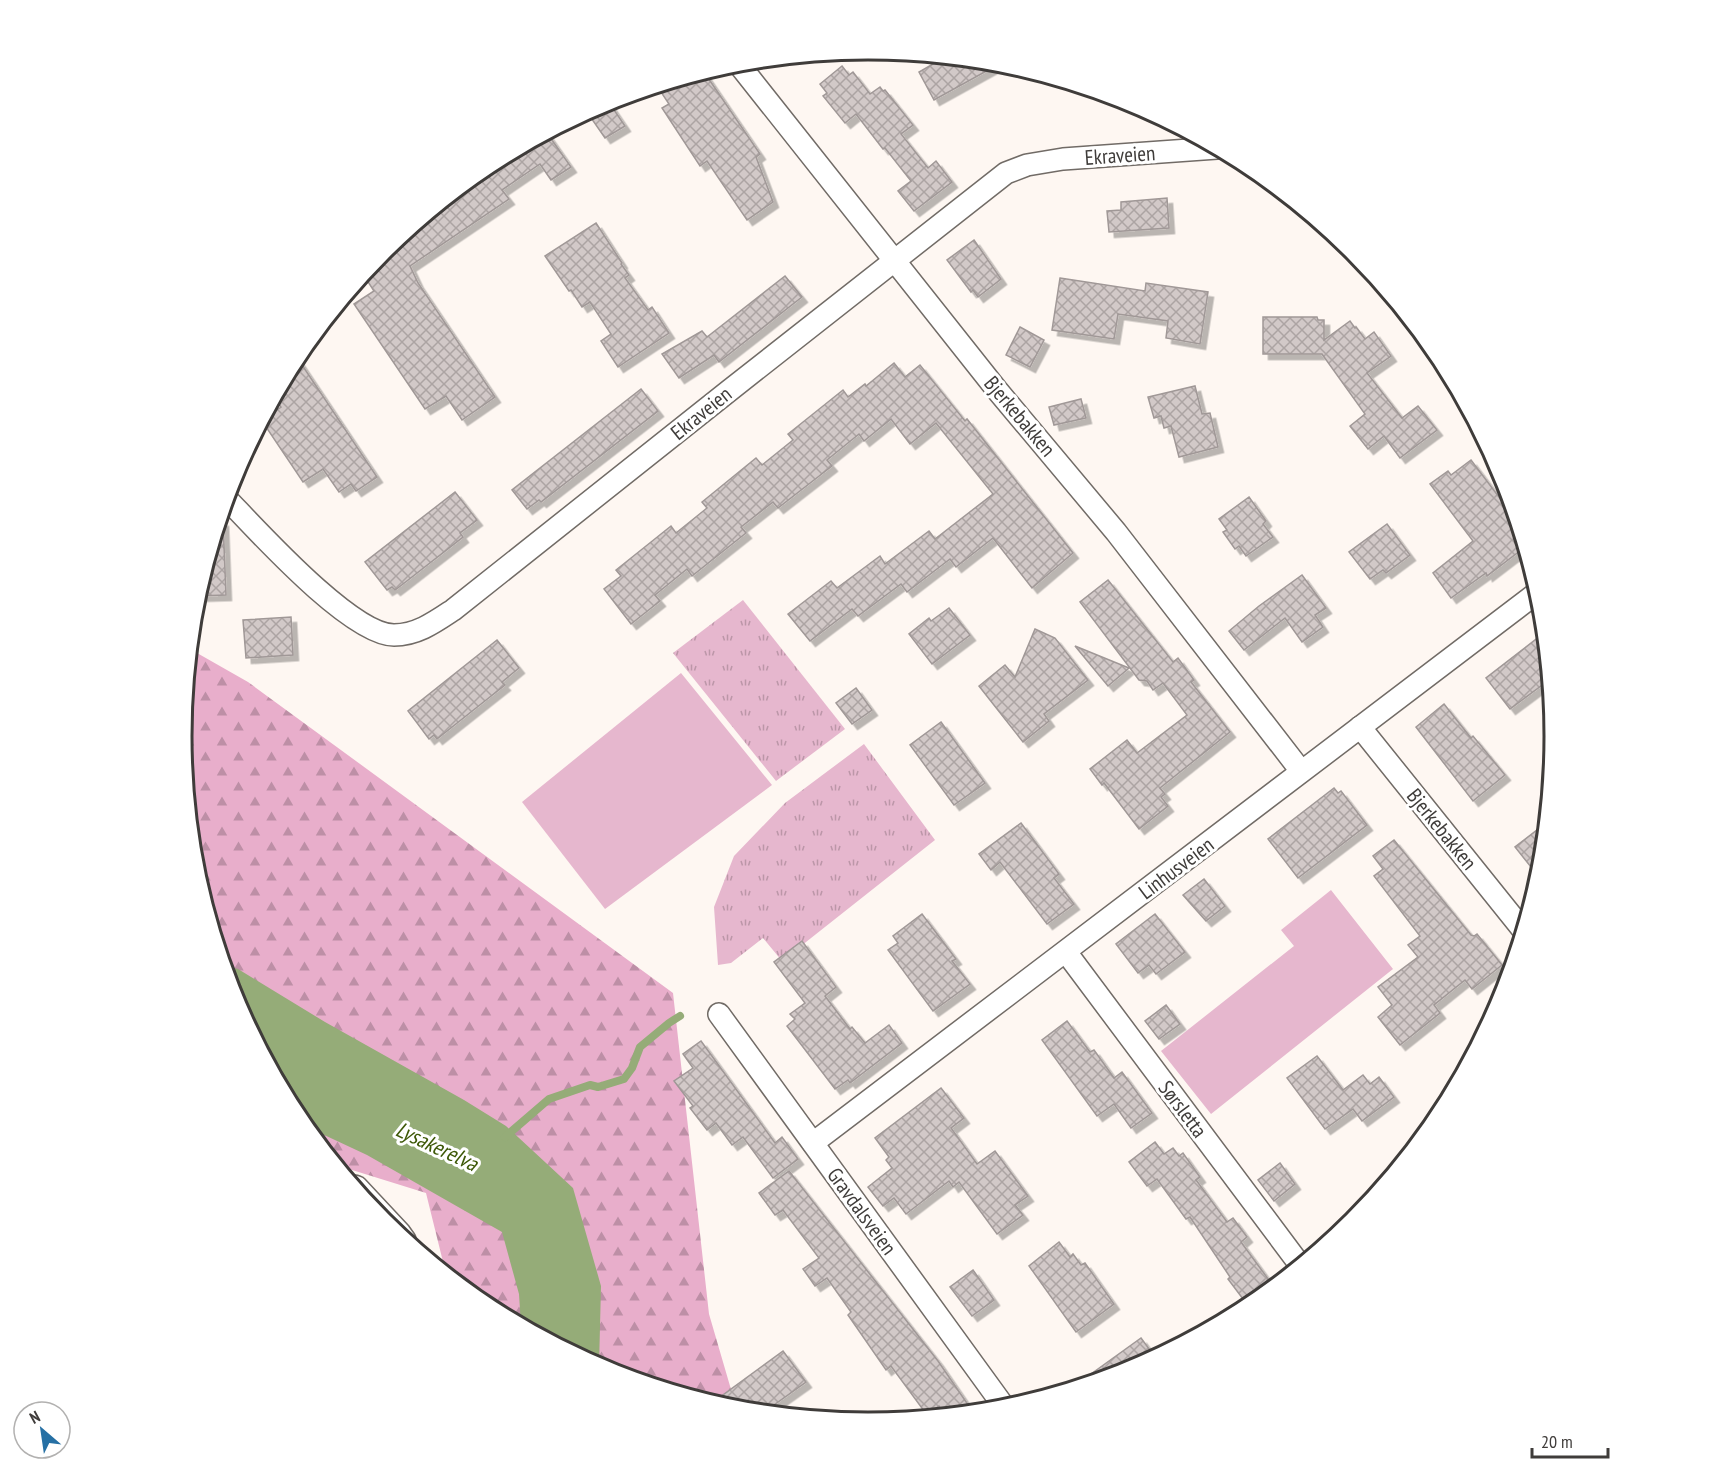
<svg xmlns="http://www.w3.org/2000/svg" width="1736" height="1472" font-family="'PT Sans Narrow',sans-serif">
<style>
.grass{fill:url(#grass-tufts)}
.forest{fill:url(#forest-firs)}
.park{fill:#e6b7ce}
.water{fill:#95ac78}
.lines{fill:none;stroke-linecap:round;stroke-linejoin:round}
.stream{stroke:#95ac78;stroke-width:8}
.building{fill:url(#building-cross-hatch);stroke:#a09897;stroke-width:1.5;filter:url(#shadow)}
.street-casing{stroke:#716b66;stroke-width:24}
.street{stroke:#fff;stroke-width:21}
.labels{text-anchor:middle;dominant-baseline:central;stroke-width:6;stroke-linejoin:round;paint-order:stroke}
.street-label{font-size:21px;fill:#3f3c3a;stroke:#fff}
.water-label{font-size:22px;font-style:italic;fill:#3e5908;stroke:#fff}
.rim{fill:none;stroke:#3f3c3a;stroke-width:3}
</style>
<defs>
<pattern id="grass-tufts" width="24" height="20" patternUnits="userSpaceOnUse" patternTransform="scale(1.5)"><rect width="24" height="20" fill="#e6b7ce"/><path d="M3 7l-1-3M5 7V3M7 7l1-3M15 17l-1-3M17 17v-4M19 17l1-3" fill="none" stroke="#bc96a8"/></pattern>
<pattern id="forest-firs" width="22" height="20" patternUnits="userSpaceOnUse" patternTransform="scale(1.5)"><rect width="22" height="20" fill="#e8aecb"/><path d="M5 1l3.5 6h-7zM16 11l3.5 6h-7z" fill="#bd8fa6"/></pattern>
<pattern id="building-cross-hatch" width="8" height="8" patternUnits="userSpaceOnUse" patternTransform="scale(1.5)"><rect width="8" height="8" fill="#d2c9c8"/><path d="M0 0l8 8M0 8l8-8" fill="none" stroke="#aca4a3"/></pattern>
<filter id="shadow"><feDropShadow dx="5.5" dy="5.5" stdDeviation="0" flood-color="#0004"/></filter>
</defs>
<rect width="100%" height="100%" fill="#fef7f2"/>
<g class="grass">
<path d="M 743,600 L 845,729 L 776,781 L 673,653 Z"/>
<path d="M 864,744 L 935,840 L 782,961 L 763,938 L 731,963 L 718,965 L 714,907 L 734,856 L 785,803 Z"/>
</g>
<path class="forest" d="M 190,649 L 248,682 L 673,993 L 709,1314 L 737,1410 L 605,1370 L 486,1307 L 446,1274 L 426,1193 L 336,1165 L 297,1117 L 234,998 L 195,870 L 182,736 Z"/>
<g class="park">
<path d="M 681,673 L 772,785 L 605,909 L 522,802 Z"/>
<path d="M 1331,890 L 1393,969 L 1211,1114 L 1161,1051 L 1294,946 L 1281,930 Z"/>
</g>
<path class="water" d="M 224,965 L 238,969 L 325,1022 L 464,1100 L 506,1126 L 573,1188 L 601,1286 L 599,1367 L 521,1325 L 519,1294 L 502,1232 L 367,1155 L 305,1126 L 297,1117 L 234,998 Z"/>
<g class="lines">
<path class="stream" d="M 505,1137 L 549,1099 L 590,1085 L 598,1087 L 624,1079 L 632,1068 L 640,1047 L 669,1023 L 680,1016"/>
</g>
<g class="building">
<path d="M 945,57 L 962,59 L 1001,63 L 934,100 L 919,72 Z"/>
<path d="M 842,66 L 849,75 L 853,72 L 870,94 L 880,87 L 883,91 L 885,90 L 913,125 L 901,134 L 928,168 L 936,161 L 952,182 L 914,211 L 898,191 L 911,181 L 885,148 L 883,149 L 856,114 L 845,123 L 823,96 L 827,93 L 820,84 Z"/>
<path d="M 704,72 L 760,154 L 756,157 L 773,202 L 747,220 L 707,161 L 700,166 L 662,108 L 669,104 L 657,86 Z"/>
<path d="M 608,101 L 625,126 L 605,138 L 587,112 Z"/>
<path d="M 547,133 L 571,167 L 551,180 L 540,164 L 502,190 L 509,199 L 410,266 L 418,283 L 495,397 L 462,420 L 446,396 L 425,409 L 354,304 L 374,291 L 363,274 L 383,250 L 487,165 Z"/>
<path d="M 1167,198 L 1169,228 L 1109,232 L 1107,211 L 1121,210 L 1121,202 Z"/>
<path d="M 596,223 L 622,263 L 621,264 L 629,275 L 625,278 L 648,310 L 652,307 L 669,333 L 618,367 L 601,341 L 611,334 L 590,302 L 582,307 L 571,290 L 569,291 L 545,256 Z"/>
<path d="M 974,240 L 1001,279 L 978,297 L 973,290 L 971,292 L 947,260 Z"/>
<path d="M 785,276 L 802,297 L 719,362 L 714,355 L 679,378 L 662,354 L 702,331 L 707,337 Z"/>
<path d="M 1060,278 L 1145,291 L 1146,283 L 1208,292 L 1200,344 L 1166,338 L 1168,321 L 1118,314 L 1114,339 L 1052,330 Z"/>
<path d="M 1263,317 L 1317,317 L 1318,320 L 1324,320 L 1324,340 L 1350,321 L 1355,328 L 1356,327 L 1365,339 L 1374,332 L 1391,356 L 1367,373 L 1402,418 L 1418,406 L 1437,430 L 1400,458 L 1384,436 L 1368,449 L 1350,426 L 1365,414 L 1322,354 L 1263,354 Z"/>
<path d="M 1020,327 L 1044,340 L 1030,367 L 1006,355 Z"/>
<path d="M 296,356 L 377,477 L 356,491 L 351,484 L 339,492 L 323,469 L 303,482 L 262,421 L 281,407 L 274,397 Z"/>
<path d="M 894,363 L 905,377 L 920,365 L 965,421 L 967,419 L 1073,553 L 1032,588 L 993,538 L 956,567 L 950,559 L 907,592 L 901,584 L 858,616 L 852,609 L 810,641 L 788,614 L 831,581 L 837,588 L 880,556 L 885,564 L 929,531 L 935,539 L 993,494 L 936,423 L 910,444 L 891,419 L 864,441 L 859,434 L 827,460 L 832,466 L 778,508 L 773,502 L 741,527 L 746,533 L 692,576 L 687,569 L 655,595 L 660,601 L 631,624 L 604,589 L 621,576 L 616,570 L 671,526 L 676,533 L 707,508 L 702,502 L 756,458 L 762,465 L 793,440 L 788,434 L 843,390 L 848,397 L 865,384 L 866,386 Z"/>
<path d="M 1195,386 L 1202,414 L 1210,413 L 1218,447 L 1179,457 L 1171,426 L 1164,428 L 1161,416 L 1154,418 L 1148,397 Z"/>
<path d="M 641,389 L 658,411 L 541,502 L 539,500 L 527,509 L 512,490 Z"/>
<path d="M 1081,399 L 1086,418 L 1054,425 L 1049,407 Z"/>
<path d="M 1471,460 L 1517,521 L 1525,547 L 1487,576 L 1486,573 L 1451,598 L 1433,573 L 1473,541 L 1430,484 L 1448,471 L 1451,475 Z"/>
<path d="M 455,492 L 477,520 L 460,533 L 463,537 L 403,584 L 395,590 L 392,587 L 387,590 L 365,562 Z"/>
<path d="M 1249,497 L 1266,521 L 1263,524 L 1273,537 L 1246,556 L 1239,546 L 1235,549 L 1223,532 L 1227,530 L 1219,519 Z"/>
<path d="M 219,521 L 223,521 L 226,595 L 196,596 Z"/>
<path d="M 1387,524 L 1410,555 L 1386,573 L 1383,570 L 1370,579 L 1349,552 Z"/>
<path d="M 1302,575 L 1326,608 L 1315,615 L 1323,627 L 1302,642 L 1285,618 L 1244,650 L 1229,631 L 1259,606 Z"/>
<path d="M 1108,580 L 1173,662 L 1178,658 L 1194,680 L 1191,682 L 1230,732 L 1160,788 L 1165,794 L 1161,797 L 1168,806 L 1139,829 L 1104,783 L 1102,785 L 1090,769 L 1127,740 L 1137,753 L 1187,715 L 1163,683 L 1153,690 L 1147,681 L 1139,680 L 1080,602 Z"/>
<path d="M 949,608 L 970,635 L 932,664 L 909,634 L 929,618 L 931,621 Z"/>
<path d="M 291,617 L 293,655 L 246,658 L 243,620 Z"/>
<path d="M 1035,629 L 1055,638 L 1088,680 L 1044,714 L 1049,721 L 1023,742 L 979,686 L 1005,665 L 1015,677 Z"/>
<path d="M 1544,633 L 1549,680 L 1510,709 L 1486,678 Z"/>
<path d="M 497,640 L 519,668 L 502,682 L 505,685 L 476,708 L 437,739 L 434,735 L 429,739 L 408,711 Z"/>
<path d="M 1075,646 L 1129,668 L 1108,686 Z"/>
<path d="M 856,688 L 872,710 L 852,724 L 836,703 Z"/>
<path d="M 1444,704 L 1471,738 L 1473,736 L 1505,775 L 1473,801 L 1416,727 Z"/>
<path d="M 941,722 L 985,783 L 954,805 L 910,745 Z"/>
<path d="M 1334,788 L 1338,793 L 1341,791 L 1367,825 L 1298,878 L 1268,839 Z"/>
<path d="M 1021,823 L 1059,874 L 1054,878 L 1074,904 L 1047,924 L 1000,862 L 991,870 L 979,854 Z"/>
<path d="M 1546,823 L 1541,870 L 1539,877 L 1515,847 Z"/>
<path d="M 1394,840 L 1471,935 L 1474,936 L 1477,934 L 1502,965 L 1472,989 L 1465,980 L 1434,1005 L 1440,1013 L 1400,1045 L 1378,1017 L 1392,1005 L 1378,987 L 1418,957 L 1408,945 L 1420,936 L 1374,876 L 1383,869 L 1373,856 Z"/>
<path d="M 1204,879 L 1225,906 L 1206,921 L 1183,895 Z"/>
<path d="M 922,914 L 956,959 L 952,961 L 970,984 L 933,1011 L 888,950 L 898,943 L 893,936 Z"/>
<path d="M 1155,914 L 1185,952 L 1156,974 L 1149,965 L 1138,973 L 1116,944 Z"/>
<path d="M 802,941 L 836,987 L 825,996 L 850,1029 L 852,1027 L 865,1043 L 889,1025 L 902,1043 L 850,1083 L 848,1080 L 835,1089 L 787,1026 L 795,1019 L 790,1014 L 805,1003 L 774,962 Z"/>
<path d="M 1166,1005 L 1180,1024 L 1159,1039 L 1145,1021 Z"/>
<path d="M 1067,1021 L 1090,1052 L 1094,1050 L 1114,1078 L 1122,1072 L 1152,1113 L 1131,1128 L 1114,1104 L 1097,1116 L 1042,1040 Z"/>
<path d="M 701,1041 L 775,1143 L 782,1137 L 798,1159 L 773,1178 L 743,1137 L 732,1145 L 716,1123 L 707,1130 L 690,1108 L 693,1106 L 674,1081 L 693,1068 L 683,1054 Z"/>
<path d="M 1317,1056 L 1343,1090 L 1363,1075 L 1370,1084 L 1379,1077 L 1394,1097 L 1362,1121 L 1353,1109 L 1325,1129 L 1287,1078 Z"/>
<path d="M 941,1088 L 964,1118 L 951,1128 L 977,1164 L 995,1151 L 1028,1196 L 1015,1205 L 1023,1215 L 997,1234 L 959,1182 L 953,1187 L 949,1181 L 906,1214 L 894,1198 L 883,1206 L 868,1187 L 892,1168 L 886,1160 L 889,1157 L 875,1138 Z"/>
<path d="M 1155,1142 L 1164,1154 L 1173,1148 L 1179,1156 L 1183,1153 L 1200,1177 L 1196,1180 L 1227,1222 L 1233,1218 L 1247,1237 L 1241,1242 L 1274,1287 L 1249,1307 L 1228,1279 L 1230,1277 L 1190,1217 L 1186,1219 L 1157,1179 L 1147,1186 L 1129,1162 Z"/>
<path d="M 1280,1163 L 1295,1184 L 1274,1201 L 1258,1180 Z"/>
<path d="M 789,1171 L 938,1361 L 973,1412 L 945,1415 L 939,1406 L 927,1415 L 891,1366 L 886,1370 L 848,1315 L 851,1312 L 827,1278 L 815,1286 L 803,1269 L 819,1258 L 783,1210 L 775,1215 L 759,1193 Z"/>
<path d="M 1059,1242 L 1070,1257 L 1073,1254 L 1081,1265 L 1085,1263 L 1114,1304 L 1076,1332 L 1029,1266 Z"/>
<path d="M 973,1270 L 994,1300 L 972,1316 L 950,1287 Z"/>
<path d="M 1141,1338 L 1155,1357 L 1130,1370 L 1082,1385 L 1080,1382 Z"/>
<path d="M 783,1351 L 806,1382 L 764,1412 L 734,1409 L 723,1395 Z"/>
</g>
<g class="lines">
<defs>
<g id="street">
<path d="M 737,62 L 997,390 L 1116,532 L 1301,771"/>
<path d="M 226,498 C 257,530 351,635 394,635 C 417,635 435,622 453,610 L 730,390 L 1006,173 L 1027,165 L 1063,159 L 1217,148"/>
<path d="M 1360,727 L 1523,930"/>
<path d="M 1066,952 L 1300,1265"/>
<path d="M 719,1014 L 1005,1408"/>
<path d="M 813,1143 L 1538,592"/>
<path d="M 354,1186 L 357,1187 L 400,1233 L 405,1240"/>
</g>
</defs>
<use href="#street" class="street-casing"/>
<use href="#street" class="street"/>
</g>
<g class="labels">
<g class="street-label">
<text transform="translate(1120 155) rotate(-4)">Ekraveien</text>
<text transform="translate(701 413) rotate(-39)">Ekraveien</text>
<text transform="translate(1020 416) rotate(50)">Bjerkebakken</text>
<text transform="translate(1442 829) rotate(51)">Bjerkebakken</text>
<text transform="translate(1176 868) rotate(-37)">Linhusveien</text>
<text transform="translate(1183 1109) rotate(53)">Sørsletta</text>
<text transform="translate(862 1211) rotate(54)">Gravdalsveien</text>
</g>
<g class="water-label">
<text transform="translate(437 1146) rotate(25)">Lysakerelva</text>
</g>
</g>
<path d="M0 0H1736V1472H0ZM192 736a676 676 0 1 1 1352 0a676 676 0 1 1-1352 0Z" fill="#fff" fill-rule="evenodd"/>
<path class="rim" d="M192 736a676 676 0 1 1 1352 0a676 676 0 1 1-1352 0Z"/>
<g transform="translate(42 1430) rotate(331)"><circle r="28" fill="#ffffff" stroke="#b2b1b0" stroke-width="1.5"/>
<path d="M0-4.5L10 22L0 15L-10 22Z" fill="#2670a4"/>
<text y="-9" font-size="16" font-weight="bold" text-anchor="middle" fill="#3f3c3a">N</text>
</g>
<path d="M1532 1448v9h76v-9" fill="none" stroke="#3f3c3a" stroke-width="3"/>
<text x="1541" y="1448" font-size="18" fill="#3f3c3a" stroke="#ffffff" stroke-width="4.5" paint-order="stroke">20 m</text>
</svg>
